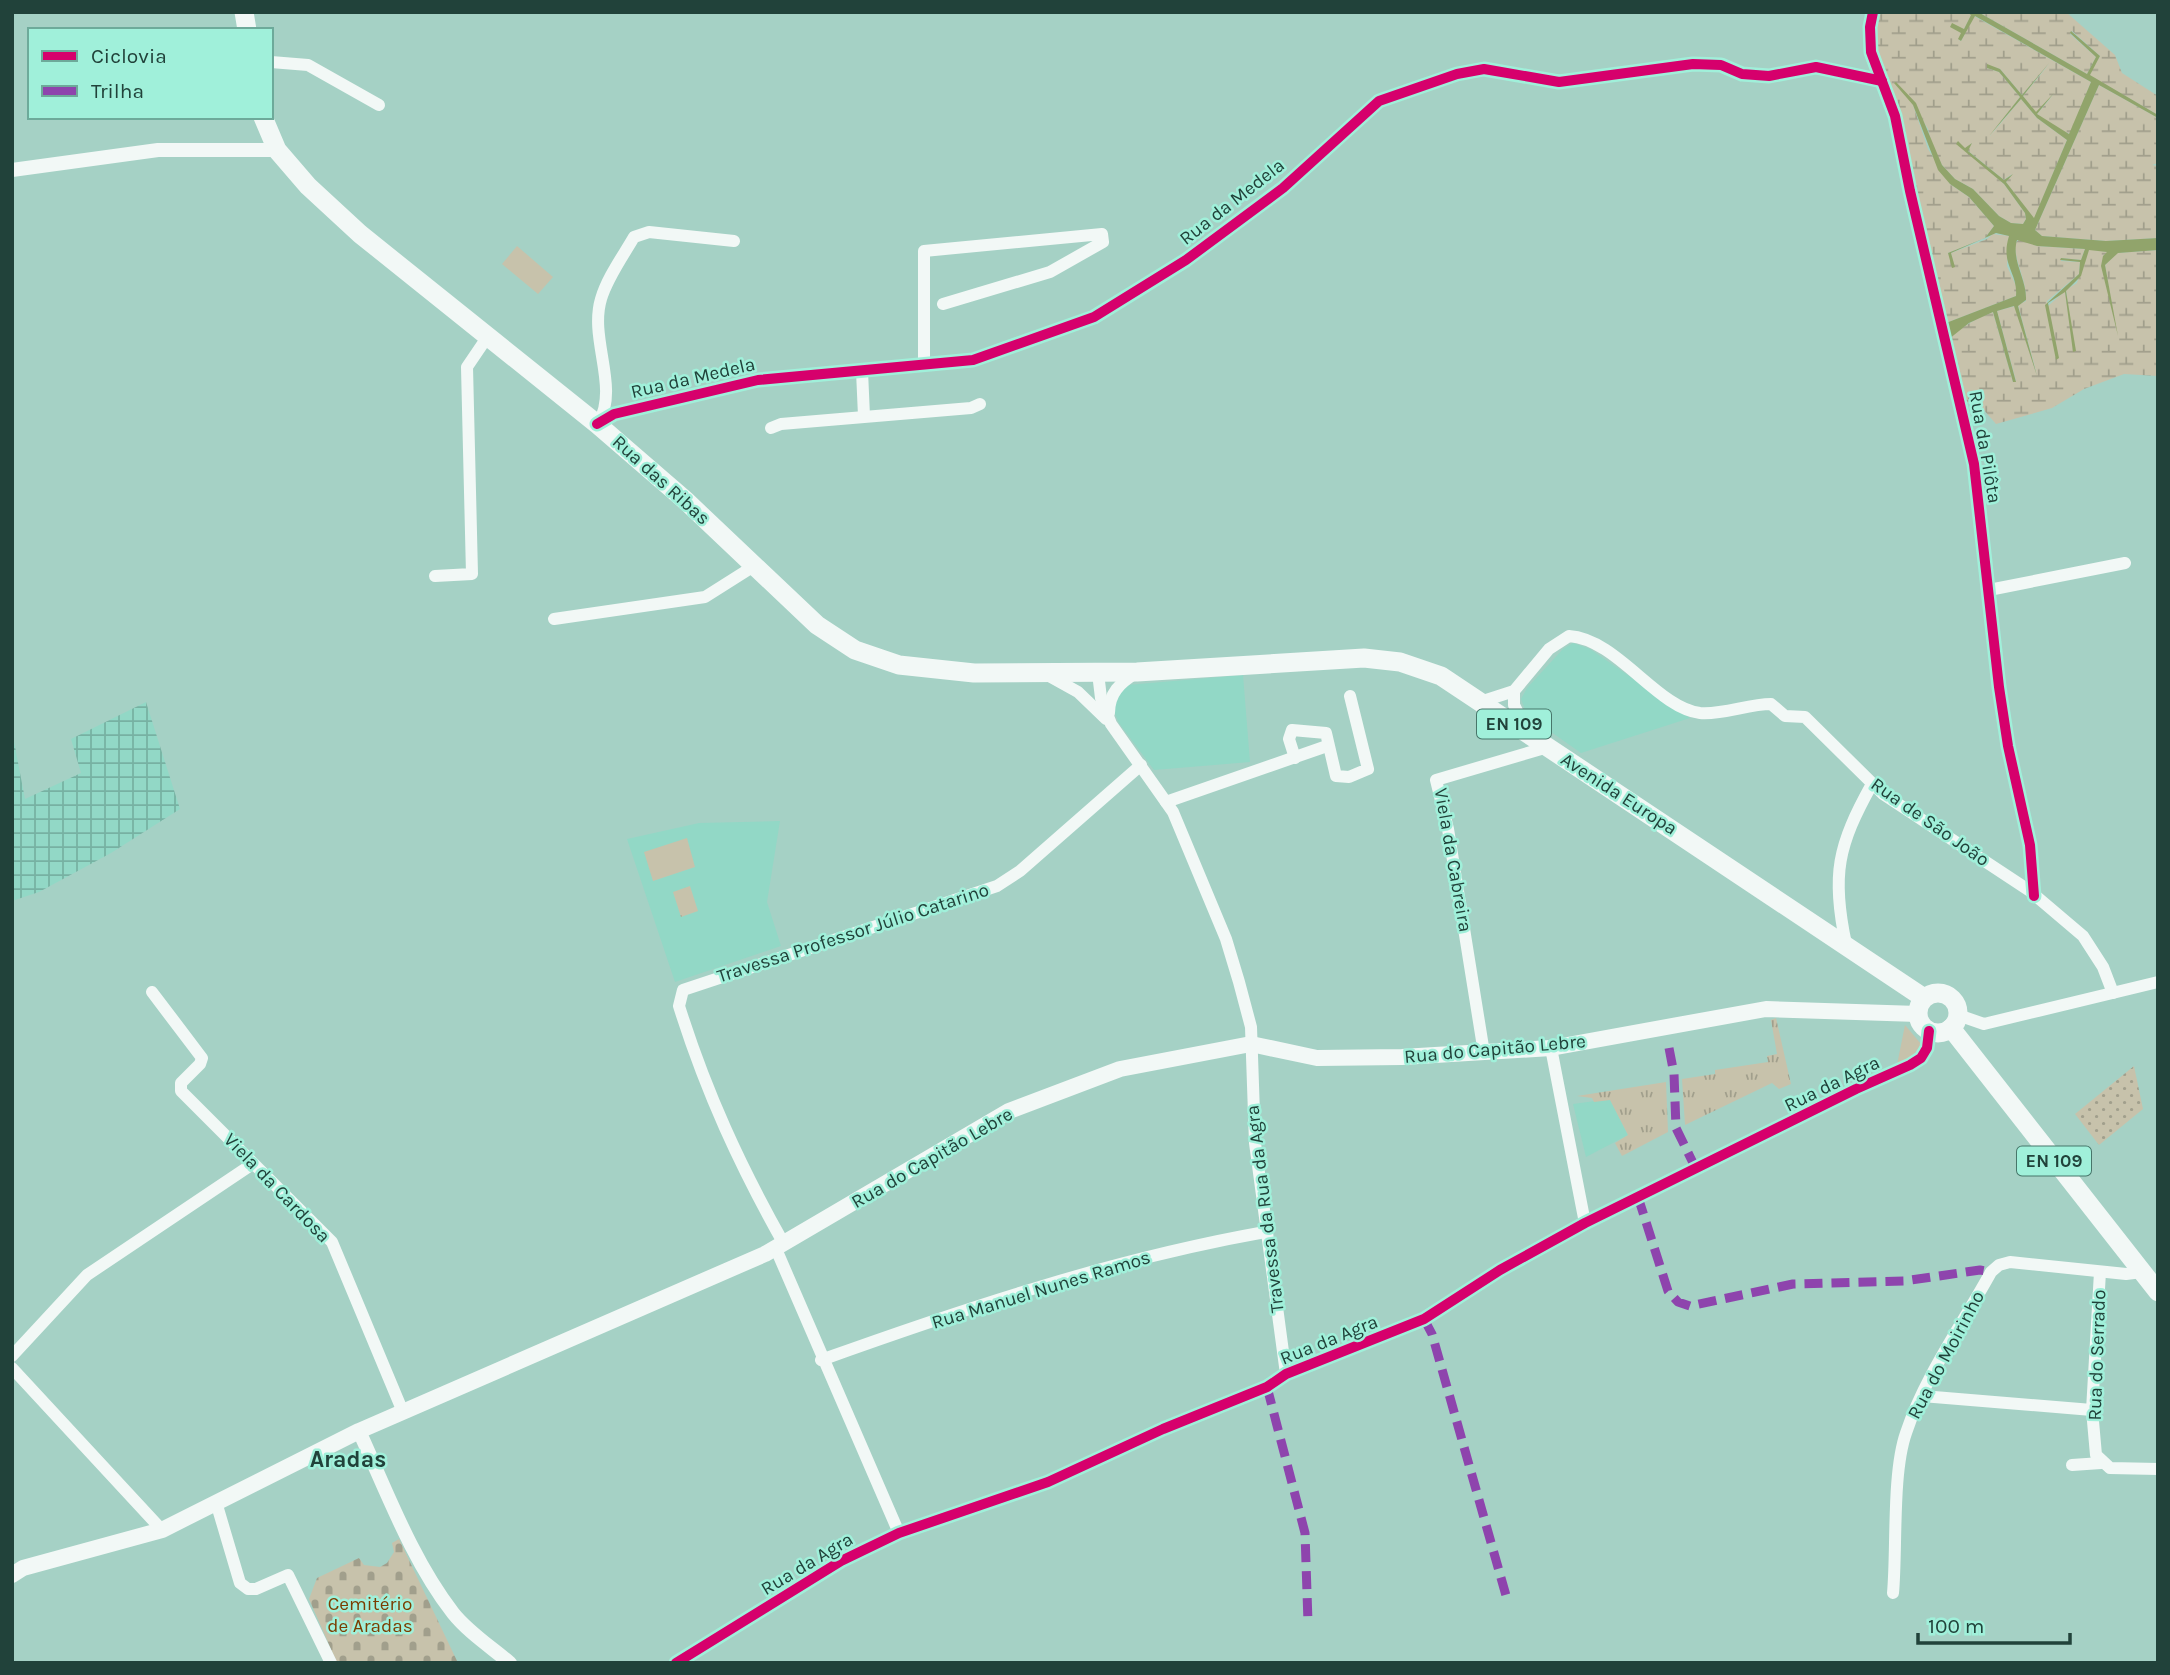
<svg xmlns="http://www.w3.org/2000/svg" width="2170" height="1675" font-family="Karla,sans-serif">
<style>
.built{fill:#92d8c6}
.industrial{fill:url(#industrial-grid)}
.grass{fill:#c7c2ab}
.wetland{fill:url(#wetland-marsh)}
.cemetery{fill:url(#cemetery-stones)}
.park{fill:url(#park-tufts)}
.garden{fill:url(#garden-dots)}
.water{fill:#91a46b}
.lines{fill:none;stroke-linecap:round;stroke-linejoin:round}
.minor{stroke:#f2f8f6;stroke-width:12}
.tertiary{stroke:#f2f8f6;stroke-width:14}
.secondary{stroke:#f2f8f6;stroke-width:16}
.primary{stroke:#f2f8f6;stroke-width:19}
.quiet{stroke:#8e44ad;stroke-width:9;stroke-dasharray:18 9;stroke-linecap:butt}
.cycleway-casing{stroke:#a0f0da;stroke-width:15}
.cycleway{stroke:#d6006c;stroke-width:10}
.labels{text-anchor:middle;dominant-baseline:central;stroke-width:5;stroke-linejoin:round;paint-order:stroke}
.shield{fill:#a0f0da;stroke:#47766a;stroke-width:2}
.shield-label{font-size:18px;font-weight:bold;fill:#21423a}
.street-label{font-size:19px;fill:#21423a;stroke:#a0f0da}
.park-label{font-size:19px;fill:#7b3d01;stroke:#a0f0da}
.quarter-label{font-size:23px;font-weight:bold;fill:#21423a;stroke:#a0f0da}
</style>
<defs>
<pattern id="industrial-grid" width="8" height="8" patternUnits="userSpaceOnUse" patternTransform="scale(1.75)"><rect width="8" height="8" fill="#92d8c6"/><path d="M0 4h8M4 0v8" fill="none" stroke="#77b1a2"/></pattern>
<pattern id="wetland-marsh" width="20" height="14" patternUnits="userSpaceOnUse" patternTransform="scale(1.75)"><rect width="20" height="14" fill="#c7c2ab"/><path d="M1 5h8M5 5V1M11 12h8M15 12V8" fill="none" stroke="#a19f8c"/></pattern>
<pattern id="cemetery-stones" width="16" height="16" patternUnits="userSpaceOnUse" patternTransform="scale(1.75)"><rect width="16" height="16" fill="#c7c2ab"/><path d="M2 7V4a2 2 0 0 1 4 0v3zM10 15v-3a2 2 0 0 1 4 0v3z" fill="#a19f8c"/></pattern>
<pattern id="park-tufts" width="24" height="20" patternUnits="userSpaceOnUse" patternTransform="scale(1.75)"><rect width="24" height="20" fill="#c7c2ab"/><path d="M3 7l-1-3M5 7V3M7 7l1-3M15 17l-1-3M17 17v-4M19 17l1-3" fill="none" stroke="#a19f8c"/></pattern>
<pattern id="garden-dots" width="8" height="8" patternUnits="userSpaceOnUse" patternTransform="scale(1.75)"><rect width="8" height="8" fill="#c7c2ab"/><path d="M2 2h.1M6 6h.1" fill="none" stroke="#a19f8c" stroke-width="1.8" stroke-linecap="round"/></pattern>
</defs>
<rect width="100%" height="100%" fill="#a5d1c5"/>
<g class="built">
<path d="M 1573,643 L 1590,649 L 1690,718 L 1581,753 L 1527,715 L 1521,699 L 1527,688 L 1563,649 Z"/>
<path d="M 1243,675 L 1250,762 L 1154,770 L 1119,723 L 1113,709 L 1115,695 L 1127,685 Z"/>
<path d="M 780,821 L 767,902 L 781,946 L 675,982 L 627,839 L 699,823 Z"/>
<path d="M 1610,1099 L 1628,1135 L 1586,1157 L 1573,1104 Z"/>
</g>
<path class="industrial" d="M 146,702 L 180,809 L 111,853 L 39,892 L 12,901 L 12,731 L 25,799 L 81,773 L 71,739 Z"/>
<g class="grass">
<path d="M 517,246 L 553,277 L 538,294 L 502,264 Z"/>
<path d="M 687,838 L 695,867 L 653,881 L 644,852 Z"/>
<path d="M 1905,1025 L 1921,1044 L 1911,1059 L 1897,1065 Z"/>
</g>
<g class="wetland">
<path d="M 1878,12 L 1967,12 L 1972,14 L 1964,29 L 1951,27 L 1962,33 L 1959,40 L 1961,41 L 1974,16 L 2091,82 L 2070,134 L 2055,128 L 2037,114 L 2054,94 L 2036,113 L 2023,96 L 2050,63 L 2022,95 L 2000,69 L 1987,65 L 1987,68 L 1999,72 L 2020,97 L 1990,136 L 2021,99 L 2037,118 L 2067,140 L 2034,219 L 2006,182 L 2012,174 L 2004,180 L 1967,150 L 1972,143 L 1965,149 L 1957,143 L 2004,184 L 2025,213 L 2026,219 L 2023,224 L 2011,223 L 1999,216 L 1973,189 L 1955,179 L 1942,165 L 1932,146 L 1928,129 L 1913,105 L 1928,149 L 1950,184 L 1969,197 L 1994,226 L 1985,238 L 1948,253 L 1954,267 L 1951,253 L 1987,239 L 1993,234 L 2009,236 L 2007,266 L 2017,288 L 2016,296 L 1946,323 L 1877,50 L 1874,29 Z"/>
<path d="M 1978,12 L 2066,12 L 2115,55 L 2122,73 L 2158,96 L 2158,115 L 2089,75 L 2100,56 L 2072,31 L 2070,34 L 2096,57 L 2087,74 Z"/>
<path d="M 2099,85 L 2158,118 L 2158,163 L 2152,165 L 2158,166 L 2158,238 L 2106,241 L 2042,236 L 2035,230 Z"/>
<path d="M 2020,238 L 2037,246 L 2085,249 L 2081,260 L 2061,258 L 2061,261 L 2080,262 L 2079,274 L 2047,301 L 2048,306 L 2065,291 L 2074,352 L 2066,290 L 2077,283 L 2088,249 L 2108,252 L 2103,256 L 2117,336 L 2105,265 L 2117,253 L 2158,250 L 2158,376 L 2124,374 L 2084,389 L 2052,408 L 1996,424 L 1982,408 L 1964,401 L 1949,339 C 1961,327 1977,318 1993,312 L 2013,382 L 2016,381 L 1997,311 L 2015,306 L 2037,375 L 2018,305 L 2026,301 C 2027,280 2015,264 2015,244 Z"/>
</g>
<path class="cemetery" d="M 399,1539 L 458,1663 L 337,1663 L 309,1599 L 317,1578 L 359,1558 L 364,1565 L 380,1567 L 387,1563 L 394,1552 L 392,1543 Z"/>
<g class="park">
<path d="M 690,886 L 698,911 L 681,917 L 673,892 Z"/>
<path d="M 1776,1018 L 1791,1084 L 1779,1089 L 1772,1083 L 1685,1125 L 1682,1079 L 1715,1074 L 1715,1070 L 1768,1062 L 1767,1056 L 1777,1054 L 1771,1020 Z"/>
<path d="M 1666,1082 L 1668,1132 L 1622,1156 L 1615,1143 L 1628,1135 L 1610,1100 L 1594,1102 L 1592,1098 L 1577,1096 Z"/>
</g>
<path class="garden" d="M 2134,1066 L 2143,1109 L 2099,1145 L 2075,1114 Z"/>
<path class="water" d="M 1967,12 L 1978,12 L 2087,74 L 2096,57 L 2070,33 L 2071,31 L 2100,56 L 2090,75 L 2158,115 L 2158,118 L 2099,85 L 2035,230 L 2042,236 L 2106,241 L 2158,238 L 2158,250 L 2118,253 L 2105,265 L 2118,336 L 2101,266 L 2103,256 L 2107,252 L 2089,250 L 2081,276 L 2066,291 L 2076,351 L 2073,352 L 2065,292 L 2048,303 L 2059,358 L 2056,360 L 2045,305 L 2079,274 L 2080,262 L 2060,260 L 2061,258 L 2081,260 L 2085,249 L 2037,246 L 2017,240 C 2011,261 2027,279 2026,300 L 2018,306 L 2037,376 L 2014,306 L 1997,311 L 2016,382 L 2013,382 L 1993,312 L 1969,323 L 1949,339 L 1946,323 L 2016,296 C 2018,272 2000,265 2009,236 L 1996,233 L 1951,253 L 1955,267 L 1952,268 L 1948,253 L 1985,238 L 1994,226 L 1969,197 L 1950,184 L 1938,170 L 1913,105 L 1894,83 L 1896,82 L 1916,103 L 1942,165 L 1955,179 L 1973,189 L 1999,216 L 2011,223 L 2023,224 L 2026,219 L 2025,213 L 2004,184 L 1956,144 L 1958,141 L 1965,148 L 1972,143 L 1968,151 L 2004,180 L 2013,174 L 2006,182 L 2034,218 L 2067,140 L 2037,118 L 2021,99 L 1989,136 L 2020,97 L 1999,72 L 1987,68 L 1987,64 L 2000,69 L 2022,95 L 2049,63 L 2023,96 L 2036,112 L 2054,93 L 2037,114 L 2069,134 L 2091,82 L 1975,16 L 1961,41 L 1958,39 L 1961,33 L 1950,27 L 1952,23 L 1964,29 L 1971,15 Z"/>
<g class="lines">
<g class="minor">
<path d="M 1873,12 L 1870,27 L 1871,52 L 1895,116 L 1910,191 L 1974,464 L 1999,687 L 2008,746 L 2030,845 L 2034,896"/>
<path d="M 271,62 L 308,65 L 379,105"/>
<path d="M 924,362 L 924,251 L 1102,234 L 1103,242 L 1050,272 L 943,304"/>
<path d="M 862,371 L 864,416"/>
<path d="M 599,422 C 619,386 589,339 601,299 C 607,278 623,256 634,237 L 649,232 L 734,241"/>
<path d="M 597,424 L 614,414 L 758,380 L 973,360 L 1094,317 L 1186,260 L 1283,188 L 1379,101 L 1457,74 L 1484,69 L 1559,82 L 1693,64 L 1721,65 L 1742,74 L 1769,76 L 1816,67 L 1882,81"/>
<path d="M 771,428 L 781,424 L 971,408 L 980,404"/>
<path d="M 435,576 L 472,574 L 467,367 L 488,336"/>
<path d="M 1989,590 L 2125,563"/>
<path d="M 554,619 L 705,597 L 754,566"/>
<path d="M 1098,673 L 1101,698 L 1111,724 L 1173,812 L 1226,939 L 1239,982 L 1251,1027 L 1255,1143 L 1286,1374"/>
<path d="M 1051,677 L 1078,692 L 1106,719"/>
<path d="M 1514,691 L 1514,705 L 1526,729"/>
<path d="M 1480,702 L 1514,691 L 1549,649 L 1569,636 C 1617,639 1657,708 1700,713 C 1723,715 1748,704 1771,704 L 1785,716 L 1805,717 L 1883,794 L 2030,891 L 2083,936 L 2103,967 L 2113,993"/>
<path d="M 1109,713 C 1109,693 1120,683 1136,673"/>
<path d="M 1295,758 L 1289,739 L 1292,730 L 1326,733 L 1336,776 L 1349,777 L 1368,769 L 1350,696"/>
<path d="M 1166,802 L 1327,746"/>
<path d="M 1846,944 C 1831,875 1838,845 1872,784"/>
<path d="M 152,992 L 202,1058 L 200,1064 L 181,1083 L 181,1091 L 332,1242 L 403,1412"/>
<path d="M 1958,1015 L 1984,1024 L 2158,982"/>
<path d="M 1551,1048 L 1585,1223"/>
<path d="M 1484,1053 L 1448,829 L 1436,780 L 1548,747"/>
<path d="M 784,1244 C 740,1166 706,1092 679,1006 L 683,990 L 997,886 L 1020,871 L 1141,765"/>
<path d="M 776,1249 L 899,1533"/>
<path d="M 2100,1272 L 2092,1410 L 2096,1455 L 2110,1468 L 2158,1469"/>
<path d="M 12,1356 L 87,1275 L 251,1165"/>
<path d="M 821,1360 C 966,1308 1113,1259 1265,1232"/>
<path d="M 12,1368 L 162,1530"/>
<path d="M 1922,1396 L 2092,1410"/>
<path d="M 2072,1465 L 2101,1463"/>
<path d="M 216,1502 L 240,1583 L 248,1589 L 256,1589 L 288,1575 L 331,1663"/>
<path d="M 1893,1593 C 1897,1549 1892,1473 1906,1433 C 1925,1376 1962,1325 1991,1272 L 1999,1265 L 2010,1262 L 2126,1274 L 2142,1272"/>
<path d="M 676,1663 L 841,1561 L 899,1533 L 1048,1482 L 1163,1429 L 1267,1387 L 1286,1374 L 1424,1319 L 1500,1270 L 1585,1223 L 1856,1089 L 1910,1065 L 1921,1058 L 1927,1048 L 1929,1031"/>
</g>
<g class="tertiary">
<path d="M 12,170 L 158,150 L 277,150"/>
<path d="M 359,1431 C 387,1492 412,1560 453,1613 C 468,1632 491,1647 510,1663"/>
</g>
<path class="secondary" d="M 12,1575 L 23,1568 L 162,1530 L 359,1431 L 765,1254 L 1009,1111 L 1120,1069 L 1251,1044 L 1317,1058 L 1402,1057 L 1551,1048 L 1766,1009 L 1918,1014"/>
<g class="primary">
<path d="M 244,12 L 247,30"/>
<path d="M 263,117 L 277,150 L 308,186 L 360,234 L 597,424 L 685,500 L 817,625 L 855,650 L 899,665 L 974,673 L 1137,672 L 1364,658 L 1400,662 L 1441,676 L 1924,998"/>
<circle cx="1938" cy="1013" r="20"/>
<path d="M 1951,1028 L 2158,1292"/>
</g>
<g class="quiet">
<path d="M 1669,1048 L 1674,1074 L 1676,1128 L 1696,1169"/>
<path d="M 1638,1197 L 1668,1291 L 1678,1302 L 1690,1306 L 1793,1284 L 1904,1281 L 1980,1270 L 1991,1272"/>
<path d="M 1424,1319 L 1432,1334 L 1507,1599"/>
<path d="M 1267,1387 L 1305,1533 L 1308,1622"/>
</g>
<defs>
<g id="cycleway">
<path d="M 1873,12 L 1870,27 L 1871,52 L 1895,116 L 1910,191 L 1974,464 L 1999,687 L 2008,746 L 2030,845 L 2034,896"/>
<path d="M 597,424 L 614,414 L 758,380 L 973,360 L 1094,317 L 1186,260 L 1283,188 L 1379,101 L 1457,74 L 1484,69 L 1559,82 L 1693,64 L 1721,65 L 1742,74 L 1769,76 L 1816,67 L 1882,81"/>
<path d="M 676,1663 L 841,1561 L 899,1533 L 1048,1482 L 1163,1429 L 1267,1387 L 1286,1374 L 1424,1319 L 1500,1270 L 1585,1223 L 1856,1089 L 1910,1065 L 1921,1058 L 1927,1048 L 1929,1031"/>
</g>
</defs>
<use href="#cycleway" class="cycleway-casing"/>
<use href="#cycleway" class="cycleway"/>
</g>
<g class="labels">
<g class="shield">
<rect x="1477" y="709.5" width="74" height="29" rx="5"/>
<rect x="2017" y="1146.5" width="74" height="29" rx="5"/>
</g>
<g class="shield-label">
<text x="1514" y="724">EN 109</text>
<text x="2054" y="1161">EN 109</text>
</g>
<g class="street-label">
<text transform="translate(1232 202) rotate(-38)">Rua da Medela</text>
<text transform="translate(693 378) rotate(-13)">Rua da Medela</text>
<text transform="translate(1985 447) rotate(80)">Rua da Pilôta</text>
<text transform="translate(661 480) rotate(42)">Rua das Ribas</text>
<text transform="translate(1619 794) rotate(33)">Avenida Europa</text>
<text transform="translate(1930 822) rotate(35)">Rua de São João</text>
<text transform="translate(1453 860) rotate(80)">Viela da Cabreira</text>
<text transform="translate(853 933) rotate(-18)">Travessa Professor Júlio Catarino</text>
<text transform="translate(1495 1049) rotate(-5)">Rua do Capitão Lebre</text>
<text transform="translate(1832 1084) rotate(-26)">Rua da Agra</text>
<text transform="translate(932 1158) rotate(-30)">Rua do Capitão Lebre</text>
<text transform="translate(277 1188) rotate(46)">Viela da Cardosa</text>
<text transform="translate(1265 1209) rotate(-97)">Travessa da Rua da Agra</text>
<text transform="translate(1041 1290) rotate(-17)">Rua Manuel Nunes Ramos</text>
<text transform="translate(1329 1340) rotate(-22)">Rua da Agra</text>
<text transform="translate(1946 1355) rotate(-62)">Rua do Moirinho</text>
<text transform="translate(2097 1355) rotate(-88)">Rua do Serrado</text>
<text transform="translate(807 1564) rotate(-31)">Rua da Agra</text>
</g>
<g class="park-label">
<text x="370" y="1604">Cemitério<tspan x="370" dy="22">de Aradas</tspan></text>
</g>
<g class="quarter-label">
<text x="348" y="1459">Aradas</text>
</g>
</g>
<rect width="2170" height="1675" fill="none" stroke="#21423a" stroke-width="28"/>
<rect x="28" y="28" width="245" height="91" fill="#a0f0da" stroke="#6daa9a" stroke-width="2"/>
<rect x="42" y="51" width="35" height="10" fill="#d6006c" stroke="#6daa9a" stroke-width="2"/>
<text x="91" y="63" font-size="21" fill="#21423a">Ciclovia</text>
<rect x="42" y="86" width="35" height="10" fill="#8e44ad" stroke="#6daa9a" stroke-width="2"/>
<text x="91" y="98" font-size="21" fill="#21423a">Trilha</text>
<path d="M1918 1633v10h152v-10" fill="none" stroke="#21423a" stroke-width="3.5"/>
<text x="1928" y="1633" font-size="21" fill="#21423a" stroke="#a0f0da" stroke-width="5" paint-order="stroke">100 m</text>
</svg>
